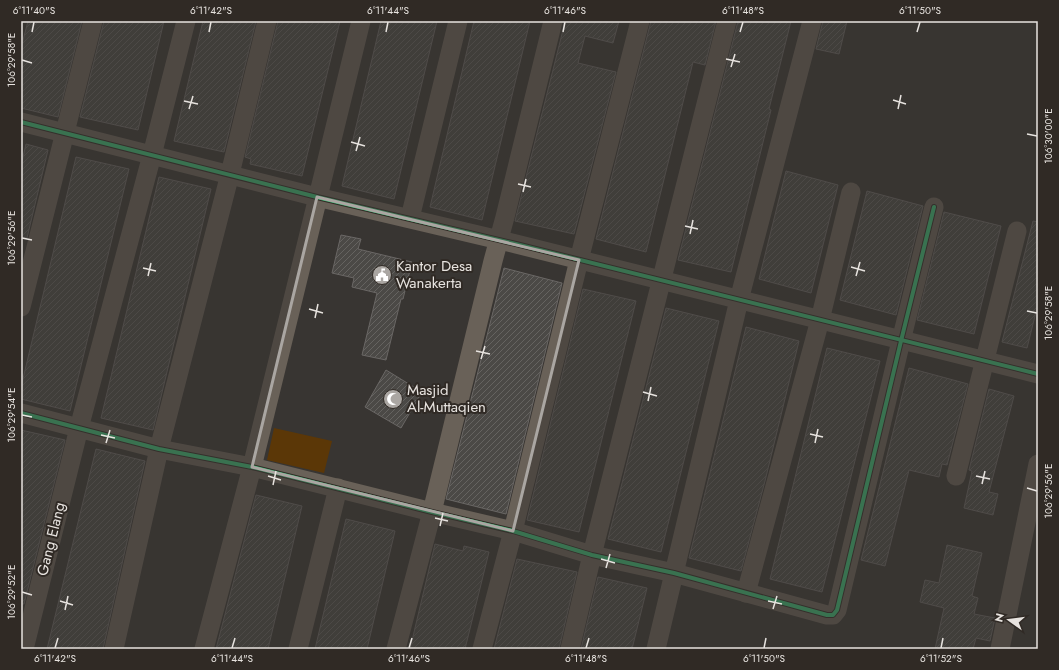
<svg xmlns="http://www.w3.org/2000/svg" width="1059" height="670" font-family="Jost,sans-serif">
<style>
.pitch{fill:#5b3707}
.building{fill:url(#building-hatch);stroke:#6a6765}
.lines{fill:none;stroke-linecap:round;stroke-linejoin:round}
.minor{stroke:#696158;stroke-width:19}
.cycleway-casing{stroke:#302a25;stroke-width:6}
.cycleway{stroke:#3abd76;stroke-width:4}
.marked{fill:none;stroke:#aaa6a2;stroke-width:3;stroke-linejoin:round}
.ticks{fill:none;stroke:#e7e3df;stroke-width:1.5}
.labels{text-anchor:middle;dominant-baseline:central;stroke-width:4;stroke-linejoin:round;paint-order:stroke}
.poi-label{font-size:15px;fill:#e7e3df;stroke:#302a25;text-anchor:start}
.street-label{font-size:15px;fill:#e7e3df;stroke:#302a25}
.neatline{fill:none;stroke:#e7e3df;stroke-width:1.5}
.ticks-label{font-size:10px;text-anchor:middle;fill:#e7e3df}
</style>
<defs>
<pattern id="building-hatch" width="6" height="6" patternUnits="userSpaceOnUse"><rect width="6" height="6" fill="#4b4946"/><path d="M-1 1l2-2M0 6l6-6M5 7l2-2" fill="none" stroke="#656360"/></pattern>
</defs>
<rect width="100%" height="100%" fill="#383532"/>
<path class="pitch" d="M 274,428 L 332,441 L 324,473 L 267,460 Z"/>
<g class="building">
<path d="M 28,21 L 82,21 L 58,117 L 21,108 L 21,48 Z"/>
<path d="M 104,21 L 164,21 L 138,130 L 80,117 Z"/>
<path d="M 203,21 L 256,21 L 224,152 L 174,141 Z"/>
<path d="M 278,21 L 340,21 L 302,176 L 250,164 L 251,159 L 245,157 Z"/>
<path d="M 381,21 L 437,21 L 394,199 L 342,186 Z"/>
<path d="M 474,21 L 530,21 L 482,220 L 430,207 Z"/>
<path d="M 564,21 L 619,21 L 613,43 L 585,36 L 578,63 L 616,72 L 574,234 L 515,221 L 563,30 Z"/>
<path d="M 651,21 L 716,21 L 705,65 L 693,62 L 646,252 L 596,239 Z"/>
<path d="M 738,21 L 791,21 L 769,109 L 771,110 L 731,272 L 678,260 Z"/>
<path d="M 823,21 L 847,21 L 839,54 L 816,49 Z"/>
<path d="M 26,144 L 48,150 L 27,238 L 21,237 L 21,166 Z"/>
<path d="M 76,157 L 129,169 L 70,411 L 21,399 L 21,387 Z"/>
<path d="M 786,171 L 838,185 L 811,293 L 759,279 Z"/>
<path d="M 159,177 L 211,189 L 153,430 L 101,418 Z"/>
<path d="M 867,191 L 923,206 L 896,315 L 840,300 Z"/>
<path d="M 944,212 L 1001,226 L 974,334 L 917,320 Z"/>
<path d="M 1033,221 L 1038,222 L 1038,304 L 1027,348 L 1002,342 Z"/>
<path d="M 341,235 L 361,239 L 358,249 L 412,262 L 403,299 L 401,299 L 386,360 L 362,355 L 377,293 L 352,287 L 354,278 L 332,273 Z"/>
<path d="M 504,268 L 562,283 L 506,514 L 446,499 Z"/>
<path d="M 583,289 L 636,301 L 579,532 L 527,520 Z"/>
<path d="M 666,308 L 719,321 L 661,552 L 608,539 Z"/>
<path d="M 746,327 L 799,341 L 765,481 L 741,571 L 689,558 Z"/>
<path d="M 827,348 L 880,361 L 822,592 L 770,579 Z"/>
<path d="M 909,368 L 968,384 L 947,465 L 942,464 L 939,477 L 909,470 L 885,566 L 861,560 Z"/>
<path d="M 386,370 L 422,392 L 401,428 L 365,407 Z"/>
<path d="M 989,389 L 1014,396 L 989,492 L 998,494 L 993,515 L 964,508 L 972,471 L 969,470 Z"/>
<path d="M 21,430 L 65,440 L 24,604 L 21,604 Z"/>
<path d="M 96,449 L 145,461 L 103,649 L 47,649 Z"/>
<path d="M 256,495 L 302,506 L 268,649 L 216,649 Z"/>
<path d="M 346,519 L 395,531 L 367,649 L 315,649 Z"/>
<path d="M 435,544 L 463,551 L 464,546 L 489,552 L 465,649 L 410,649 Z"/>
<path d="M 947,545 L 982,553 L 972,596 L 978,598 L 974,614 L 995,618 L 990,641 L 976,638 L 973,649 L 935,649 L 944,608 L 920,602 L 925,580 L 939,583 Z"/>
<path d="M 517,559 L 577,572 L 559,649 L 494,649 Z"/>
<path d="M 598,577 L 647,588 L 632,649 L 581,649 Z"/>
</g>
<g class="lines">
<g class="minor">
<path d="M 21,122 L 317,197 L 516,244 L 1038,374"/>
<path d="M 410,218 L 458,21"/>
<path d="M 21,307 L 93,21"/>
<path d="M 21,413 L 159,449 L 252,467 L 432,512 L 513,531 L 592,555 L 674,573 L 827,615 L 833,615 L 837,610 L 901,341 L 934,207"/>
<path d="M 956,476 L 1017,231"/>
<path d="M 746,593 L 820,320 L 851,192"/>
<path d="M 24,649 L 79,428 L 152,155 L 186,21"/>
<path d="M 114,649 L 159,449 L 230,174 L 267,21"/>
<path d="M 204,649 L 252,467 L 361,21"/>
<path d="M 298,649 L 338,488"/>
<path d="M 396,649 L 432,512 L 493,261 L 505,217 L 553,21"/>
<path d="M 482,649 L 513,531 L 579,260 L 640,21"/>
<path d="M 570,649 L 592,555 L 727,21"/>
<path d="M 656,649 L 739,300 L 812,21"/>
<path d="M 1000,649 L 1038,464"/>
</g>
<defs>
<g id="cycleway">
<path d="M 21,122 L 317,197 L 516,244 L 1038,374"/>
<path d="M 21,413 L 159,449 L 252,467 L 432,512 L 513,531 L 592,555 L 674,573 L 827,615 L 833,615 L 837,610 L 901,341 L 934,207"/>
</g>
</defs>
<use href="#cycleway" class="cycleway-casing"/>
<use href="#cycleway" class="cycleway"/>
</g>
<path d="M0 0H1059V670H0ZM 317,197 L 579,260 L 513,531 L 252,467 Z" fill="#383532" fill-opacity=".55" fill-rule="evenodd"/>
<path class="marked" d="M 317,197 L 579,260 L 513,531 L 252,467 Z"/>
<path class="ticks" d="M 32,32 L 34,22M 209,32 L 211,22M 386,32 L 388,22M 563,32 L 565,22M 740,32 L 743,22M 917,32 L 920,22M 726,59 L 740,62M 22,60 L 32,63M 731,67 L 735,54M 893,100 L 906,104M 184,101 L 198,104M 189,109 L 193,96M 898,109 L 901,95M 1027,134 L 1037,136M 351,142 L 365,146M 356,151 L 360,137M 518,184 L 531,187M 523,192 L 526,179M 685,226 L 698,229M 690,234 L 693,220M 22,238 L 32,240M 851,267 L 865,271M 143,268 L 156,271M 148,276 L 151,263M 856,276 L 860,262M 309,309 L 323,313M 1027,311 L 1037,313M 315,318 L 318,304M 476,351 L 490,354M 481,359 L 485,346M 643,392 L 657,396M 648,401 L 651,387M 22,415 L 32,417M 810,434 L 823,437M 101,435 L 115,438M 106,443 L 110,430M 815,443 L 818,429M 268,476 L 281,480M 976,476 L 990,479M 982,484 L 985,471M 273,485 L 276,471M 1027,488 L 1037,491M 435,518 L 448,521M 440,526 L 443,513M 601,559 L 615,563M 606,568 L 610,554M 22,592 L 32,595M 60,601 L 73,605M 768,601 L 782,604M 773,609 L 777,596M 65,610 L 68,596M 55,648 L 58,638M 232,648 L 235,638M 409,648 L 412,638M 586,648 L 589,638M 764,648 L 766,638M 941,648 L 943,638"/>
<defs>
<symbol id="civic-disc" viewBox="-11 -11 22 22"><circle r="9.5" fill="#aaa6a2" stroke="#302a25"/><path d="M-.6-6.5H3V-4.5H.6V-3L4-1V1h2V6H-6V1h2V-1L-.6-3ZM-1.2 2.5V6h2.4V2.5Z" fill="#fff"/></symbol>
<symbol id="mosque-disc" viewBox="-11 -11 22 22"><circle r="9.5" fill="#aaa6a2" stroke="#302a25"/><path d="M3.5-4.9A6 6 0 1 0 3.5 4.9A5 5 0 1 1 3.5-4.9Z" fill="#fff"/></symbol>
</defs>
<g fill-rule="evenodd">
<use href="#civic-disc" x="371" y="264" width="22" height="22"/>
<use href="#mosque-disc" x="382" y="388" width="22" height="22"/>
</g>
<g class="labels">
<g class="poi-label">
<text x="396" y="266">Kantor Desa<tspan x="396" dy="17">Wanakerta</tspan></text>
<text x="407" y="390">Masjid<tspan x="407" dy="17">Al-Muttaqien</tspan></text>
</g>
<g class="street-label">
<text transform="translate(51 539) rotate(-76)">Gang Elang</text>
</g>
</g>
<rect width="1059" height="670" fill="none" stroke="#302a25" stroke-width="44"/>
<g transform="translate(1009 620) rotate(284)" stroke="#302a25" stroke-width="3" paint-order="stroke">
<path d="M0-3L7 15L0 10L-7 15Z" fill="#e7e3df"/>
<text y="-6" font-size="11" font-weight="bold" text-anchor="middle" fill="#e7e3df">N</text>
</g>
<rect x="22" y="22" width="1015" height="626" class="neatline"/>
<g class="ticks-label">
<text x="34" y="14">6°11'40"S</text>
<text x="211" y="14">6°11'42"S</text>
<text x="388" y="14">6°11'44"S</text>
<text x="565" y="14">6°11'46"S</text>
<text x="743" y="14">6°11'48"S</text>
<text x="920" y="14">6°11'50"S</text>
<text transform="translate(11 60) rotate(-90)" y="4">106°29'58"E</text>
<text transform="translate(1048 136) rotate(-90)" y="4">106°30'00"E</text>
<text transform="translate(11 238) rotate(-90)" y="4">106°29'56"E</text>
<text transform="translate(1048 313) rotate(-90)" y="4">106°29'58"E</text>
<text transform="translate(11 415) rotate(-90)" y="4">106°29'54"E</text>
<text transform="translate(1048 491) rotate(-90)" y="4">106°29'56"E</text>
<text transform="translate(11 592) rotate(-90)" y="4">106°29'52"E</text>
<text x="55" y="662">6°11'42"S</text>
<text x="232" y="662">6°11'44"S</text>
<text x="409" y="662">6°11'46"S</text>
<text x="586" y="662">6°11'48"S</text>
<text x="764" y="662">6°11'50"S</text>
<text x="941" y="662">6°11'52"S</text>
</g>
</svg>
